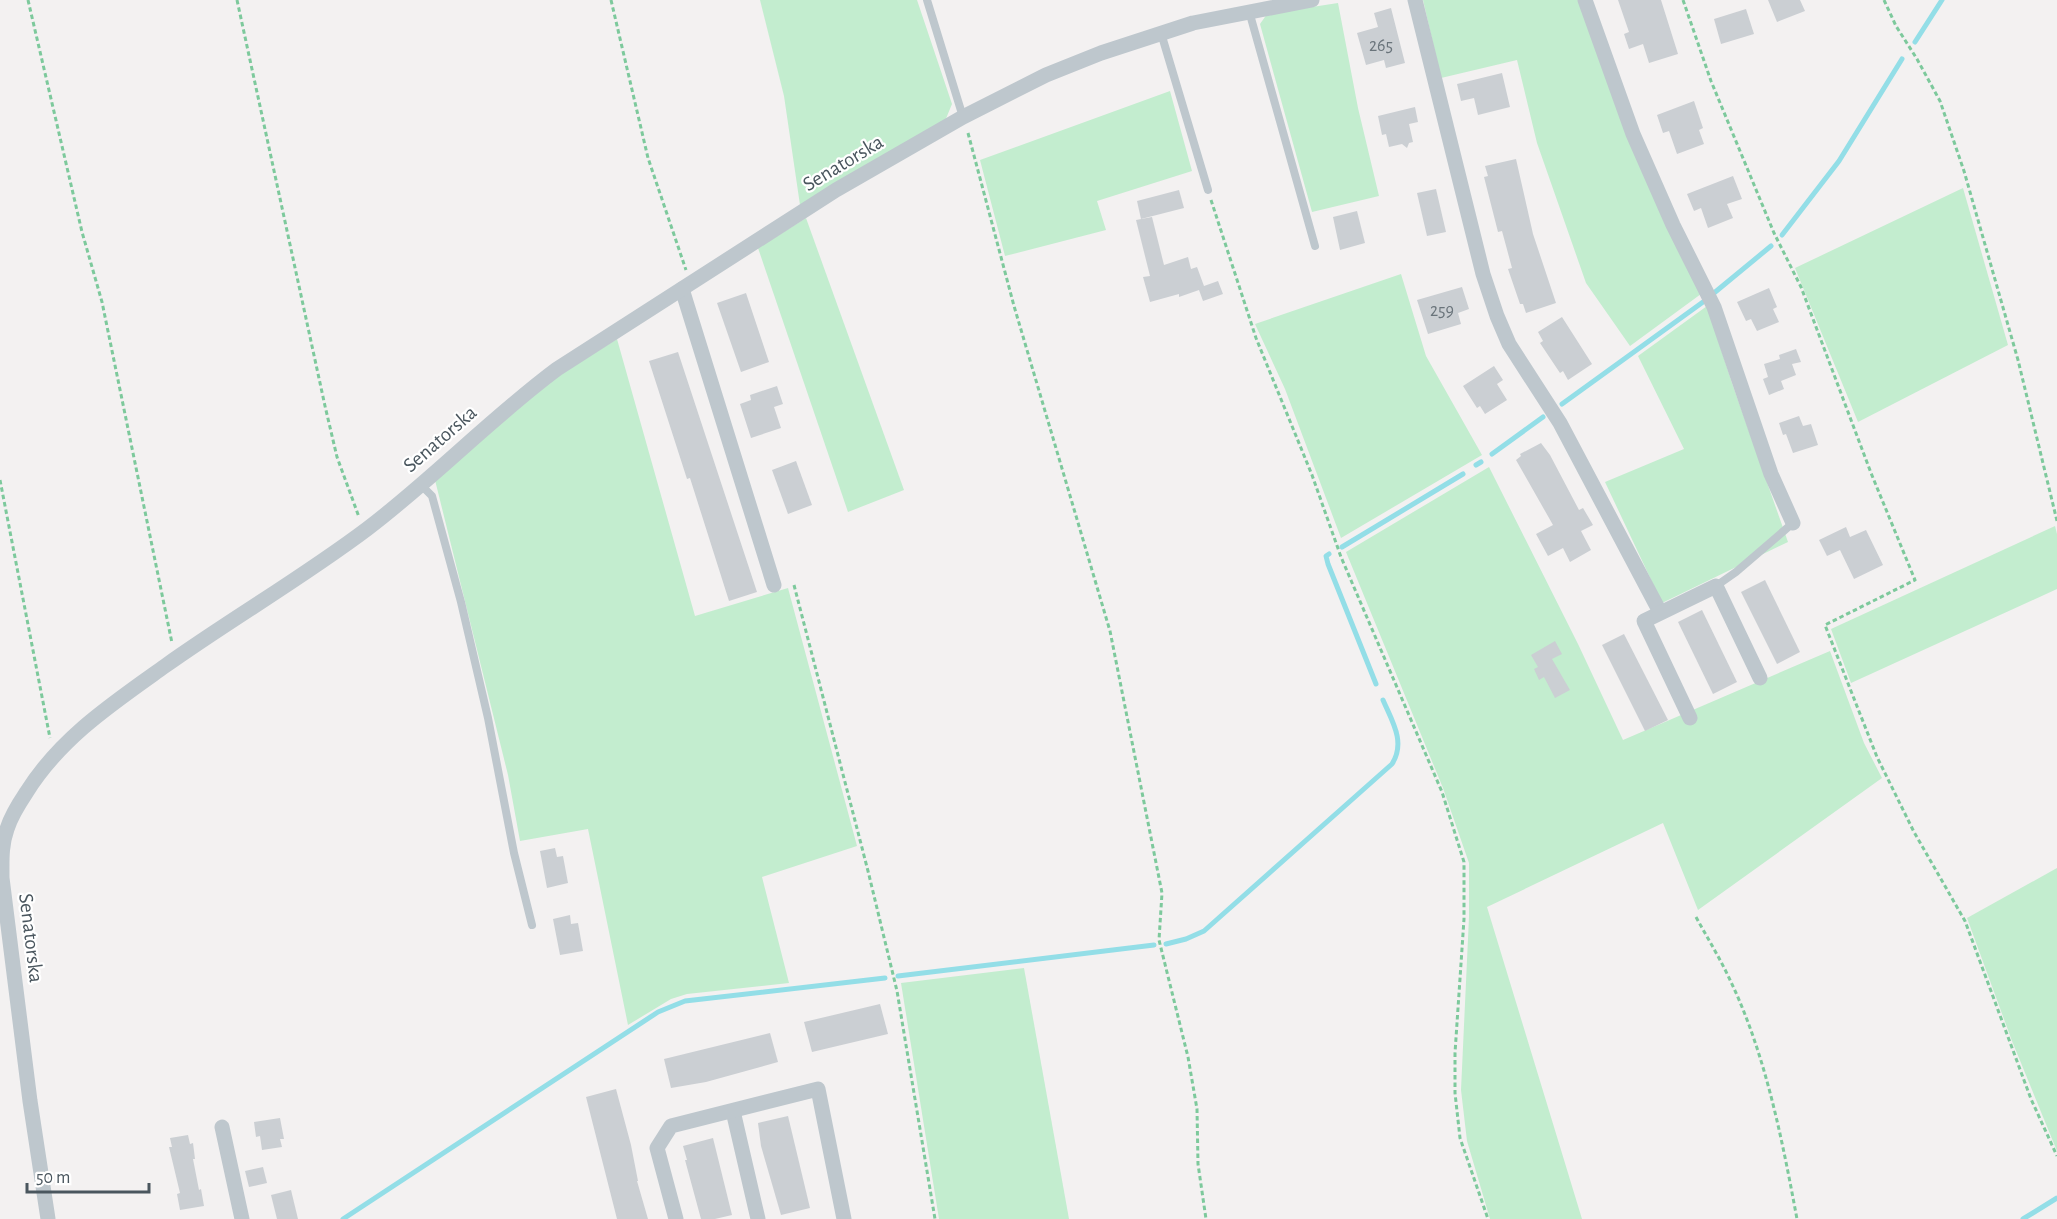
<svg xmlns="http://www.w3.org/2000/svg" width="2057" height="1219" font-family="'Alegreya Sans',sans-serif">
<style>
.green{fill:#c3edcf}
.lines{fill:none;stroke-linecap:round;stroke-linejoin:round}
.stream{stroke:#93dee7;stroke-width:5}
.building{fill:#cbcfd3}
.path{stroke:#7dc99c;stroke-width:3;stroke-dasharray:4.5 3;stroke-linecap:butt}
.service{stroke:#bec7cd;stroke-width:8}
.minor{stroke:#bec7cd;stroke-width:15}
.labels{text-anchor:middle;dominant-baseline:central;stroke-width:4.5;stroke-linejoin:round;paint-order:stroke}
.number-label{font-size:18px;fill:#6a747b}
.street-label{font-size:21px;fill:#4a565e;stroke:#fff}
</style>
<rect width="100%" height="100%" fill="#f3f1f1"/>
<g class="green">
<path d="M 760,0 L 917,0 L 952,104 L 945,121 L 800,205 L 784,96 Z"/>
<path d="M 1423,0 L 1581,0 L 1701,294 L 1630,346 L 1586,283 L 1537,143 L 1517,60 L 1441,78 Z"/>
<path d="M 1338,3 L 1358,108 L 1379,196 L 1312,212 L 1260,24 L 1267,14 Z"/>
<path d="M 1170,91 L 1192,171 L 1097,201 L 1106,230 L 1005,256 L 980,160 Z"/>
<path d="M 1963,188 L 2008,345 L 1858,422 L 1795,268 Z"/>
<path d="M 806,218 L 904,490 L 848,512 L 758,248 Z"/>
<path d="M 1401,274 L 1426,356 L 1482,455 L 1341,538 L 1285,389 L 1255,324 Z"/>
<path d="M 1707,306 L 1732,383 L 1788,542 L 1662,603 L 1605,482 L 1684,449 L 1638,356 Z"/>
<path d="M 617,339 L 695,616 L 788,588 L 857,846 L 762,877 L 789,983 L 687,994 L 671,999 L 628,1025 L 588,829 L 520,841 L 508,775 L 435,480 L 550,381 Z"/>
<path d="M 1489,467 L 1578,644 L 1623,740 L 1830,651 L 1864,743 L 1882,778 L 1698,910 L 1663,823 L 1487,907 L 1582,1219 L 1490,1219 L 1467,1141 L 1461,1090 L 1469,917 L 1469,863 L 1443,788 L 1346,552 Z"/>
<path d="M 2055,526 L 2057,534 L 2057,589 L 1851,683 L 1831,629 Z"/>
<path d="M 2057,868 L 2057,1151 L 2012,1041 L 1967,918 Z"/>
<path d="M 1024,968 L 1069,1219 L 939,1219 L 901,983 Z"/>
</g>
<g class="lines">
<g class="stream">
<path d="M 1915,42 L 1942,0"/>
<path d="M 1782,235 L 1839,161 L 1902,59"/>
<path d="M 1714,293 L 1771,246"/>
<path d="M 1562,404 L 1703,302"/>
<path d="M 1492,454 L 1543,417"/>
<path d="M 1476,465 L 1481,462"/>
<path d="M 1342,547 L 1463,474"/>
<path d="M 1329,554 L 1326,556 L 1328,564 L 1376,684"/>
<path d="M 1166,944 L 1186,939 L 1204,931 L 1392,764 C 1406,742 1392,721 1383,700"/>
<path d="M 898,976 L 1154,945"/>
<path d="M 343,1219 L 658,1012 L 685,1001 L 885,978"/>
<path d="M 2023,1219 L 2057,1198"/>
</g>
</g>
<g class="building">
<path d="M 1618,0 L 1661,0 L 1678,54 L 1649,63 L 1643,44 L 1629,49 L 1624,34 L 1629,32 Z"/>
<path d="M 1768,0 L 1800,0 L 1805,11 L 1777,22 Z"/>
<path d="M 1391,8 L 1405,63 L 1386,68 L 1384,60 L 1366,65 L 1357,33 L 1378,27 L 1374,13 Z"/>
<path d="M 1746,9 L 1754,34 L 1721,44 L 1714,19 Z"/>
<path d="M 1502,73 L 1510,107 L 1478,115 L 1474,98 L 1461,101 L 1457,84 Z"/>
<path d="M 1694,101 L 1703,128 L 1699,130 L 1704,144 L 1677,154 L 1669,131 L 1663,133 L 1657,115 Z"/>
<path d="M 1415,107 L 1418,122 L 1409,124 L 1413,142 L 1409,143 L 1407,148 L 1402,144 L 1389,147 L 1386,134 L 1382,135 L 1378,116 Z"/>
<path d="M 1516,159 L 1533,234 L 1556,303 L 1526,313 L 1523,304 L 1520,304 L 1508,269 L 1512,268 L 1502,231 L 1498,232 L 1484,177 L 1488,176 L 1485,166 Z"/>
<path d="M 1733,176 L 1742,199 L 1727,204 L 1733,218 L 1708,228 L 1701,208 L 1694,211 L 1687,194 Z"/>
<path d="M 1436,189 L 1446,232 L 1427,236 L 1417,193 Z"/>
<path d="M 1179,190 L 1184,208 L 1141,219 L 1137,201 Z"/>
<path d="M 1357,211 L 1365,243 L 1340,250 L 1333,217 Z"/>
<path d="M 1152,217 L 1164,265 L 1188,257 L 1191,269 L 1197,267 L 1204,286 L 1218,281 L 1223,294 L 1203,301 L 1199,290 L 1179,297 L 1179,294 L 1150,302 L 1143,277 L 1150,276 L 1136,220 Z"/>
<path d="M 1462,287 L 1469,309 L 1458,313 L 1461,324 L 1428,334 L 1417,300 Z"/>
<path d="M 1769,288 L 1777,307 L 1773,309 L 1779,322 L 1757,331 L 1751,319 L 1746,321 L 1737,302 Z"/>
<path d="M 746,293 L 769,362 L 741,372 L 717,303 Z"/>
<path d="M 1562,317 L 1592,364 L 1568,380 L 1563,371 L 1560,373 L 1540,343 L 1543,341 L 1538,332 Z"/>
<path d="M 1796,349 L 1801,362 L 1792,364 L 1796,375 L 1781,381 L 1784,389 L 1769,395 L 1763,379 L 1768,377 L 1764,364 L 1780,359 L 1779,355 Z"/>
<path d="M 678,352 L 757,592 L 729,601 L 690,478 L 687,479 L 649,361 Z"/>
<path d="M 1494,366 L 1503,380 L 1497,384 L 1507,400 L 1485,414 L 1480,406 L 1477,408 L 1463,386 Z"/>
<path d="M 777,386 L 783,404 L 774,407 L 781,428 L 751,438 L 740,404 L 751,400 L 750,395 Z"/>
<path d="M 1799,416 L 1803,426 L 1811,424 L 1818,445 L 1793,453 L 1786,434 L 1783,435 L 1779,423 Z"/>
<path d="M 1541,443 L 1550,455 L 1579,510 L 1583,508 L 1593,525 L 1581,531 L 1591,550 L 1570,562 L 1563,548 L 1548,556 L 1536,534 L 1553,525 L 1516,460 L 1521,456 L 1520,454 Z"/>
<path d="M 796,461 L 812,505 L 788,514 L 772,470 Z"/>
<path d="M 1846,527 L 1850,537 L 1866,530 L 1883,565 L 1854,579 L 1840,550 L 1827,556 L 1819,540 Z"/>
<path d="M 1765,580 L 1800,652 L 1777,664 L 1741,592 Z"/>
<path d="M 1702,610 L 1737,682 L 1713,694 L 1678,622 Z"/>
<path d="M 1624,634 L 1668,720 L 1645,731 L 1602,645 Z"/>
<path d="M 1555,641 L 1562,654 L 1552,659 L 1570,690 L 1555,698 L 1544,677 L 1539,680 L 1534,669 L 1538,667 L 1531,655 Z"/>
<path d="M 555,848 L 557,857 L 563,856 L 568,883 L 547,888 L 540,851 Z"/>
<path d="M 570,915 L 571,924 L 578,923 L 583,951 L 560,955 L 553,919 Z"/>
<path d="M 880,1004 L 888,1034 L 812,1052 L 804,1022 Z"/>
<path d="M 770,1033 L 778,1062 L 706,1082 L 671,1088 L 664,1059 Z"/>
<path d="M 616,1089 L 631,1145 L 638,1181 L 637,1181 L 648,1219 L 617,1219 L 586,1097 Z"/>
<path d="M 788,1116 L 810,1208 L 781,1215 L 761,1146 L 758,1123 Z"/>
<path d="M 280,1118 L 284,1139 L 280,1139 L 282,1147 L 262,1150 L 260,1136 L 256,1137 L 254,1122 Z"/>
<path d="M 188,1135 L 190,1144 L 193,1143 L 195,1159 L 193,1159 L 199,1190 L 201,1189 L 204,1206 L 180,1210 L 177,1194 L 180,1193 L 169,1147 L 172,1147 L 170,1138 Z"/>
<path d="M 713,1138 L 732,1215 L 715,1219 L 701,1219 L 685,1160 L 687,1160 L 683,1146 Z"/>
<path d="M 263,1167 L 267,1183 L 249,1187 L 245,1171 Z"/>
<path d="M 291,1190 L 298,1219 L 277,1219 L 271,1195 Z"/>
</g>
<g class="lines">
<g class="path">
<path d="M 28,0 L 82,232 L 102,302 L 172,643"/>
<path d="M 237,0 L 325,406 L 337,457 L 359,517"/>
<path d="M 611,0 L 648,158 L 686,270"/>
<path d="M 1683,0 L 1711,81 L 1774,233 L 1801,287 L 1871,473 L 1915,580 L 1825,625 L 1877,757 L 1914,832 L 1965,921 L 2031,1099 L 2057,1156"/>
<path d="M 1884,0 L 1896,26 L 1917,59 L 1940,101 L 1964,171 L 2018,360 L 2057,521"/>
<path d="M 968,133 L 1014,306 L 1110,631 L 1162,893 L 1159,940 L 1188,1057 L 1197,1109 L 1198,1164 L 1206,1219"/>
<path d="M 1211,200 L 1256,338 L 1312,475 L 1341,557 L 1442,792 L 1464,862 L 1464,919 L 1455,1053 L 1455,1093 L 1460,1138 L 1488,1219"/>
<path d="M 0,480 L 50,738"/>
<path d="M 794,585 L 868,871 L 897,991 L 935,1219"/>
<path d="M 1696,917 C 1708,939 1721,960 1731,982 C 1766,1056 1782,1139 1797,1219"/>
</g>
<g class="service">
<path d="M 927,0 L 963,117"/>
<path d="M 1249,11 L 1315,246"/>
<path d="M 1161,33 L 1208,190"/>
<path d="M 420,484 L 432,496 L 461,602 L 488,718 L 514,853 L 532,925"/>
<path d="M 1716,586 L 1736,572 L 1793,523"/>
</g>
<g class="minor">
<path d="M 1415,0 L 1483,274 L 1497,316 L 1509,344 L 1560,423 L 1660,612"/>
<path d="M 1585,0 L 1633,134 L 1673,225 L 1714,307 L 1771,474 L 1793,523"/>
<path d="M 682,289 L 774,585"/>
<path d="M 1690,718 L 1644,621 L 1716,586 L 1760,678"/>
<path d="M 733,1111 L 758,1219"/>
<path d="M 222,1127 L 242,1219"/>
<path d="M 48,1219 L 30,1101 L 2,878 C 2,861 1,846 7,829 C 11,816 18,805 26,793 C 60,738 113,703 165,666 C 231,619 302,578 367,529 C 433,479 491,418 557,369 L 836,190 L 963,117 L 1046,75 L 1101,53 L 1193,23 L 1312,0"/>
<path d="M 676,1219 L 657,1148 L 671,1126 L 818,1089 L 844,1219"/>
</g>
</g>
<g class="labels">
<g class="number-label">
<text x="1381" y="46">265</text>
<text x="1442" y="311">259</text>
</g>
<g class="street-label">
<text transform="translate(843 163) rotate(-31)">Senatorska</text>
<text transform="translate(440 439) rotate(-41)">Senatorska</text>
<text transform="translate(31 938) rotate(83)">Senatorska</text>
</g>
</g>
<path d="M27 1183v9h122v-9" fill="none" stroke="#4a565e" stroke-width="3"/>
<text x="36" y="1183" font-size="18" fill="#4a565e" stroke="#ffffff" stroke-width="4.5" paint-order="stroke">50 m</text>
</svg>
